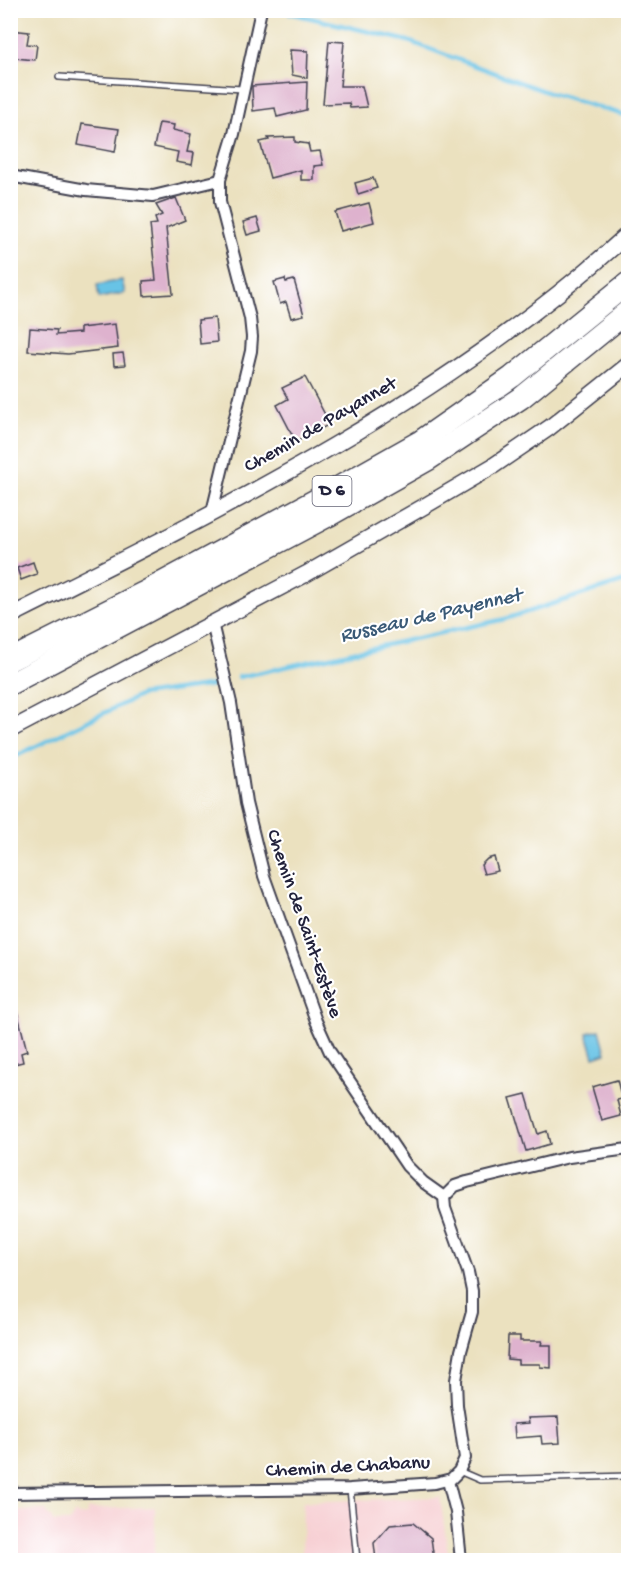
<svg xmlns="http://www.w3.org/2000/svg" width="639" height="1571" font-family="'Gochi Hand',sans-serif">
<style>
.built{fill:#f7cfd3}
.water{fill:#68c3e6;stroke:#457290;stroke-width:1.5}
.lines{fill:none;stroke-linecap:round;stroke-linejoin:round}
.stream{stroke:#68c3e6;stroke-width:4.5}
.building{fill:#deb2ce}
.lane-casing{stroke:#403f4f;stroke-width:8}
.street-casing{stroke:#403f4f;stroke-width:14}
.secondary-casing{stroke:#403f4f;stroke-width:18}
.highway-casing{stroke:#403f4f;stroke-width:24}
.lane{stroke:#fff;stroke-width:5}
.street{stroke:#fff;stroke-width:10}
.secondary{stroke:#fff;stroke-width:15}
.highway{stroke:#fff;stroke-width:21}
.labels{text-anchor:middle;dominant-baseline:central;stroke-width:4.5;stroke-linejoin:round;paint-order:stroke}
.shield{fill:#fff;stroke:#646476;stroke-width:1.5}
.shield-label{font-size:18px;font-weight:bold;fill:#22223b}
.street-label{font-size:20px;fill:#22223b;stroke:#fff}
.water-label{font-size:21px;font-style:italic;fill:#3a5a77;stroke:#fff}
</style>
<rect width="100%" height="100%" fill="#fff"/>
<filter id="ink" filterUnits="userSpaceOnUse"><feTurbulence type="fractalNoise" baseFrequency=".0167" numOctaves="2"/><feDisplacementMap in="SourceGraphic" scale="12" xChannelSelector="R" yChannelSelector="G"/><feConvolveMatrix kernelMatrix="1 2 1 2 8 2 1 2 1" color-interpolation-filters="sRGB"/></filter>
<filter id="wash" filterUnits="userSpaceOnUse"><feTurbulence type="fractalNoise" baseFrequency=".008" numOctaves="4" result="noise"/><feDisplacementMap in="SourceGraphic" scale="24" xChannelSelector="R" yChannelSelector="G"/><feGaussianBlur stdDeviation="1.35" result="paint"/><feColorMatrix in="noise" values="0 0 0 0 0 0 0 0 0 0 0 0 0 0 0 0 0 1.4 0 .05"/><feComposite in="paint" operator="in"/></filter>
<g filter="url(#wash)">
<rect width="100%" height="100%" fill="#ebe1bf"/>
<g class="built">
<path d="M 440,1497 L 449,1560 L 302,1560 L 303,1502 Z"/>
<path d="M 155,1507 L 155,1560 L 11,1560 L 11,1511 L 46,1510 L 54,1522 L 69,1522 L 75,1513 L 78,1516 L 87,1515 L 87,1509 Z"/>
</g>
<g class="water">
<path d="M 122,280 L 125,293 L 99,298 L 97,285 Z"/>
<path d="M 600,1030 L 606,1053 L 594,1057 L 587,1033 Z"/>
</g>
<g class="lines">
<g class="stream">
<path d="M 148,10 L 250,14"/>
<path d="M 290,13 L 408,41 L 552,94 L 628,116"/>
<path d="M 239,677 L 505,619 L 628,580"/>
<path d="M 10,759 L 141,695 L 214,685"/>
</g>
</g>
<g id="blocks">
<g class="building">
<path d="M 10,30 L 29,32 L 27,44 L 37,45 L 35,60 L 15,58 L 15,55 L 10,54 Z"/>
<path d="M 329,41 L 344,42 L 340,86 L 362,86 L 367,107 L 350,108 L 349,103 L 323,104 Z"/>
<path d="M 290,50 L 308,51 L 307,78 L 292,75 Z"/>
<path d="M 307,82 L 306,110 L 277,117 L 275,108 L 253,111 L 252,86 Z"/>
<path d="M 159,123 L 174,125 L 173,130 L 191,134 L 187,152 L 194,153 L 192,165 L 176,162 L 178,152 L 154,147 Z"/>
<path d="M 82,124 L 119,129 L 115,152 L 78,145 Z"/>
<path d="M 295,137 L 295,142 L 308,144 L 310,152 L 320,151 L 323,165 L 314,166 L 314,180 L 301,180 L 301,170 L 270,178 L 260,142 L 269,140 L 268,138 Z"/>
<path d="M 373,178 L 377,188 L 358,194 L 355,183 Z"/>
<path d="M 176,198 L 185,220 L 166,228 L 173,294 L 144,296 L 143,281 L 156,280 L 150,225 L 157,224 L 155,218 L 162,215 L 156,205 Z"/>
<path d="M 369,203 L 374,222 L 341,231 L 335,212 Z"/>
<path d="M 257,218 L 261,231 L 247,235 L 243,222 Z"/>
<path d="M 285,279 L 286,282 L 294,280 L 304,315 L 291,318 L 286,302 L 280,304 L 274,282 Z"/>
<path d="M 215,318 L 217,342 L 200,344 L 198,320 Z"/>
<path d="M 115,324 L 118,348 L 68,354 L 28,351 L 30,328 L 57,330 L 56,335 L 80,333 L 80,328 Z"/>
<path d="M 123,353 L 125,365 L 114,366 L 113,354 Z"/>
<path d="M 305,377 L 330,424 L 296,442 L 277,405 L 288,399 L 282,388 Z"/>
<path d="M 33,562 L 37,574 L 21,580 L 17,568 Z"/>
<path d="M 494,857 L 498,871 L 484,874 L 481,865 L 487,859 Z"/>
<path d="M 14,999 L 27,1051 L 21,1053 L 23,1062 L 10,1065 L 10,1000 Z"/>
<path d="M 617,1080 L 622,1099 L 617,1100 L 621,1116 L 602,1121 L 592,1087 Z"/>
<path d="M 526,1094 L 538,1134 L 547,1131 L 550,1144 L 526,1151 L 510,1098 Z"/>
<path d="M 508,1336 L 520,1336 L 520,1341 L 542,1341 L 541,1345 L 551,1345 L 551,1368 L 540,1367 L 540,1364 L 518,1364 L 518,1360 L 507,1359 Z"/>
<path d="M 558,1417 L 560,1443 L 542,1444 L 541,1436 L 515,1438 L 514,1424 L 529,1423 L 528,1418 Z"/>
<path d="M 413,1523 L 431,1538 L 434,1560 L 376,1560 L 374,1543 L 390,1525 Z"/>
</g>
</g>
</g>
<g filter="url(#ink)">
<use href="#blocks" fill-opacity="0" stroke="#403f4f" stroke-width="1.5"/>
<g class="lines">
<defs>
<g id="lane">
<path d="M 59,77 L 242,89"/>
<path d="M 459,1471 L 480,1480 L 628,1476"/>
<path d="M 350,1489 L 357,1560"/>
</g>
<g id="street">
<path d="M 10,176 L 86,190 L 153,196 L 220,180"/>
<path d="M 212,512 L 251,351 L 252,337 L 250,318 L 220,202 L 220,180 L 234,134 L 261,10"/>
<path d="M 212,623 L 231,703 L 246,803 L 264,876 L 316,1021 L 330,1052 L 407,1166 L 423,1182 L 444,1197"/>
<path d="M 448,1481 L 456,1512 L 461,1560"/>
<path d="M 10,1493 L 350,1489 L 435,1483 L 451,1479 L 459,1471 L 465,1458 L 457,1405 L 456,1380 L 461,1351 L 472,1312 L 472,1291 L 468,1272 L 445,1208 L 444,1197 L 455,1186 L 467,1182 L 569,1157 L 628,1149"/>
</g>
<g id="secondary">
<path d="M 10,616 C 227,508 449,398 628,234"/>
<path d="M 10,730 L 306,574 L 423,507 L 493,466 L 549,428 L 628,365"/>
</g>
<g id="highway">
<path d="M 10,660 L 143,593 L 323,496 L 419,442 L 512,377 L 628,283"/>
<path d="M 10,684 L 328,516 L 429,459 L 521,398 L 628,311"/>
</g>
</defs>
<use href="#lane" class="lane-casing"/>
<use href="#street" class="street-casing"/>
<use href="#secondary" class="secondary-casing"/>
<use href="#highway" class="highway-casing"/>
<use href="#lane" class="lane"/>
<use href="#street" class="street"/>
<use href="#secondary" class="secondary"/>
<use href="#highway" class="highway"/>
</g>
</g>
<g class="labels">
<rect class="shield" x="312.5" y="476" width="39" height="30" rx="4.5"/>
<g class="shield-label">
<text x="332" y="491">D 6</text>
</g>
<g class="street-label">
<text transform="translate(321 426) rotate(-30)">Chemin de Payannet</text>
<text transform="translate(303 924) rotate(71)">Chemin de Saint-Estève</text>
<text transform="translate(348 1468) rotate(-3)">Chemin de Chabanu</text>
</g>
<g class="water-label">
<text transform="translate(431 617) rotate(-13)">Russeau de Payennet</text>
</g>
</g>
<rect width="639" height="1571" fill="none" stroke="#fff" stroke-width="36"/>
</svg>
